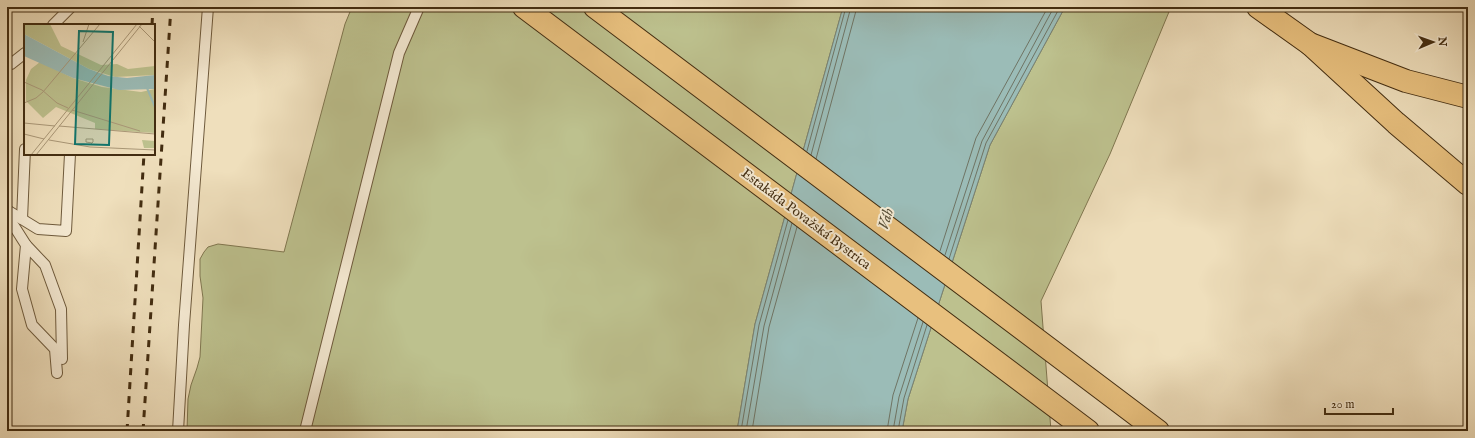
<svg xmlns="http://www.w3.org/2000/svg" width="1475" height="438" font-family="'IM FELL English',serif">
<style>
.green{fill:#bdc18e;stroke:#807750}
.water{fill:#9bbcb7;stroke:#788375}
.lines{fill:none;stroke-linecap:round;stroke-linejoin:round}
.shore{stroke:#6f7464;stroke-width:1}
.service-casing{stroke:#6e5a3c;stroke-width:12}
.trunk-casing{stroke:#432d11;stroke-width:24}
.motorway-casing{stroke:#432d11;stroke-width:24}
.service{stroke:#f5ead3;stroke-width:10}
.trunk{stroke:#e8c07e;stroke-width:22}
.motorway{stroke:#e8c07e;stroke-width:22}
.rail{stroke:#432d11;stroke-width:3;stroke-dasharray:7 7;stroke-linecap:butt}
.labels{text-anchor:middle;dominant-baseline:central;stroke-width:4;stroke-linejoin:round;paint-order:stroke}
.street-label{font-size:14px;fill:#432d11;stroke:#f5ead3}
.water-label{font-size:15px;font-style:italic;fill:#59513a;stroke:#f5ead3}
.inset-river{fill:none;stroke:#9bbcb7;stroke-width:2}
.inset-road{fill:none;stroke:#aa9878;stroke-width:1}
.view{fill:#0f766e;fill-opacity:0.15;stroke:#0f766e;stroke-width:2}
.inset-edge{fill:none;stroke:#432d11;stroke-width:2}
</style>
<rect width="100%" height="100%" fill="#efdfbc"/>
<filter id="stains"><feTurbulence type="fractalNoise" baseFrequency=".005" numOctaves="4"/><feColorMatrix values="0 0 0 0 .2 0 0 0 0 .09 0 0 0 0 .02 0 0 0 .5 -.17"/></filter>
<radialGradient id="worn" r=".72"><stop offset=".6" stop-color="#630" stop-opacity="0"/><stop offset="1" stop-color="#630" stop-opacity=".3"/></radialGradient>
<g class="green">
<path d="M 352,7 L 843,7 L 755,324 L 737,431 L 187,431 L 188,399 L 191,385 L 197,368 L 200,357 L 203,298 L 200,276 L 200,259 L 204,252 L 208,247 L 218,244 L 284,252 L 345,24 Z"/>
<path d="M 1065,7 L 1171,7 L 1110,154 L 1041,301 L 1051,431 L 902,431 L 908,399 L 990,145 Z"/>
</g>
<path class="water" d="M 843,7 L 1065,7 L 990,145 L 908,399 L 902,431 L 737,431 L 755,324 Z"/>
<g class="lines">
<g class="shore">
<path d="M 807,151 L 846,7"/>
<path d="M 811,155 L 851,7"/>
<path d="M 816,159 L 857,7"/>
<path d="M 940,251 L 976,138 L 1048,7"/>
<path d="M 945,255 L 982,141 L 1054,7"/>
<path d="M 949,259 L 986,143 L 1060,7"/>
<path d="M 741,431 L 759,325 L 788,220"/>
<path d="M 746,431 L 764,326 L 792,223"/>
<path d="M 752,431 L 769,327 L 797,227"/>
<path d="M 887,431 L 893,395 L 918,318"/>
<path d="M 893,431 L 899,397 L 923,322"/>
<path d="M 898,431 L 904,398 L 927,325"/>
</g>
<defs>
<g id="service">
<path d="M 53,25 L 71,7"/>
<path d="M 7,65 L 11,64 L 25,53"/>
<path d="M 7,210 L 38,229 L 66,231 L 70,154"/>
<path d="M 7,215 L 26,245 L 22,289 L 32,325 L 55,349 L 57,373"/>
<path d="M 22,219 L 25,149"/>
<path d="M 26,245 L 45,265 L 61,309 L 62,359"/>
<path d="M 178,431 L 184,325 L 208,7"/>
<path d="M 305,431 L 399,53 L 419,7"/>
</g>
<path id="trunk" d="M 1258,7 L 1310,44 L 1406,81 L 1468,97"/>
<g id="motorway">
<path d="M 524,7 L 1088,431"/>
<path d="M 595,7 L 1158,431"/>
<path d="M 1310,44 L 1396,123 L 1468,184"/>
</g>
</defs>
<use href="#service" class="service-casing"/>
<use href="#trunk" class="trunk-casing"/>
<use href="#motorway" class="motorway-casing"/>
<use href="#service" class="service"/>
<use href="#trunk" class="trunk"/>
<use href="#motorway" class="motorway"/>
<g class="rail">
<path d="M 152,25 L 153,7"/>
<path d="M 127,431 L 144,154"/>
<path d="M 143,431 L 171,7"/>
</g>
</g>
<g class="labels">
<g class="street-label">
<text transform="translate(806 219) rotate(37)">Estakáda Považská Bystrica</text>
</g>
<g class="water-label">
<text transform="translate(886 219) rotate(-75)">Váh</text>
</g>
</g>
<g transform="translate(24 24)">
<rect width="131" height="131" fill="#efdfbc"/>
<path d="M 0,0 L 26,0 L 37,22 L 77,41 L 93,40 L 104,45 L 131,42 L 131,51 L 91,53 L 65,45 L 0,10 ZM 16,38 L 49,54 L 78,63 L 117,68 L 131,65 L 131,109 L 71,105 L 71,99 L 32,83 L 19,94 L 2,77 L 2,56 L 7,45 ZM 118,116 L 131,117 L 131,124 L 120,124 Z" fill="#bdc18e"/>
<path d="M 0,10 L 65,45 L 84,52 L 103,54 L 131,51 L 131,65 L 95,66 L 49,54 L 0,32 Z" fill="#9bbcb7"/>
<path class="inset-river" d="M 0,52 L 0,75M 123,64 L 131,83"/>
<path class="inset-road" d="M 115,2 L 131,18M 59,18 L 65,0M 0,58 L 18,66 L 33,79 L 44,84M 0,79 L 12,74 L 19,68 L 76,0M 48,86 L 116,107M 0,99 L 31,102M 35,102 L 131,110M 0,110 L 20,115M 25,116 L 66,123 L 131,126M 67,120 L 69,118 L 69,115 L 62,115 L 62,118 L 68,119M 7,131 L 113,0M 12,131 L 118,0"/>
<path class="view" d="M 55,7 L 89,8 L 85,121 L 51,120 Z"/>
<rect width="131" height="131" class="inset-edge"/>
</g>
<rect width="1475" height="438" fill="none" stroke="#efdfbc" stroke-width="24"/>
<rect x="8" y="8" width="1459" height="422" fill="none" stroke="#432d11" stroke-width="2"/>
<rect x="12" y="12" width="1451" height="414" fill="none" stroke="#432d11"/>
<g transform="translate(1433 42) rotate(88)" stroke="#f5ead3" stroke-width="3" paint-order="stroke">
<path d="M0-3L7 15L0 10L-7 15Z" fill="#432d11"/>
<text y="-6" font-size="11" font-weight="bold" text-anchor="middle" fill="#432d11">N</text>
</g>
<path d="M1325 408v6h68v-6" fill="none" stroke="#432d11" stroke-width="2"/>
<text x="1331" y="408" font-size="12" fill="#432d11" stroke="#f5ead3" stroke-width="3" paint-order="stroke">20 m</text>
<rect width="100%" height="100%" filter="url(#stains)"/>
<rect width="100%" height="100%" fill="url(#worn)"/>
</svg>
